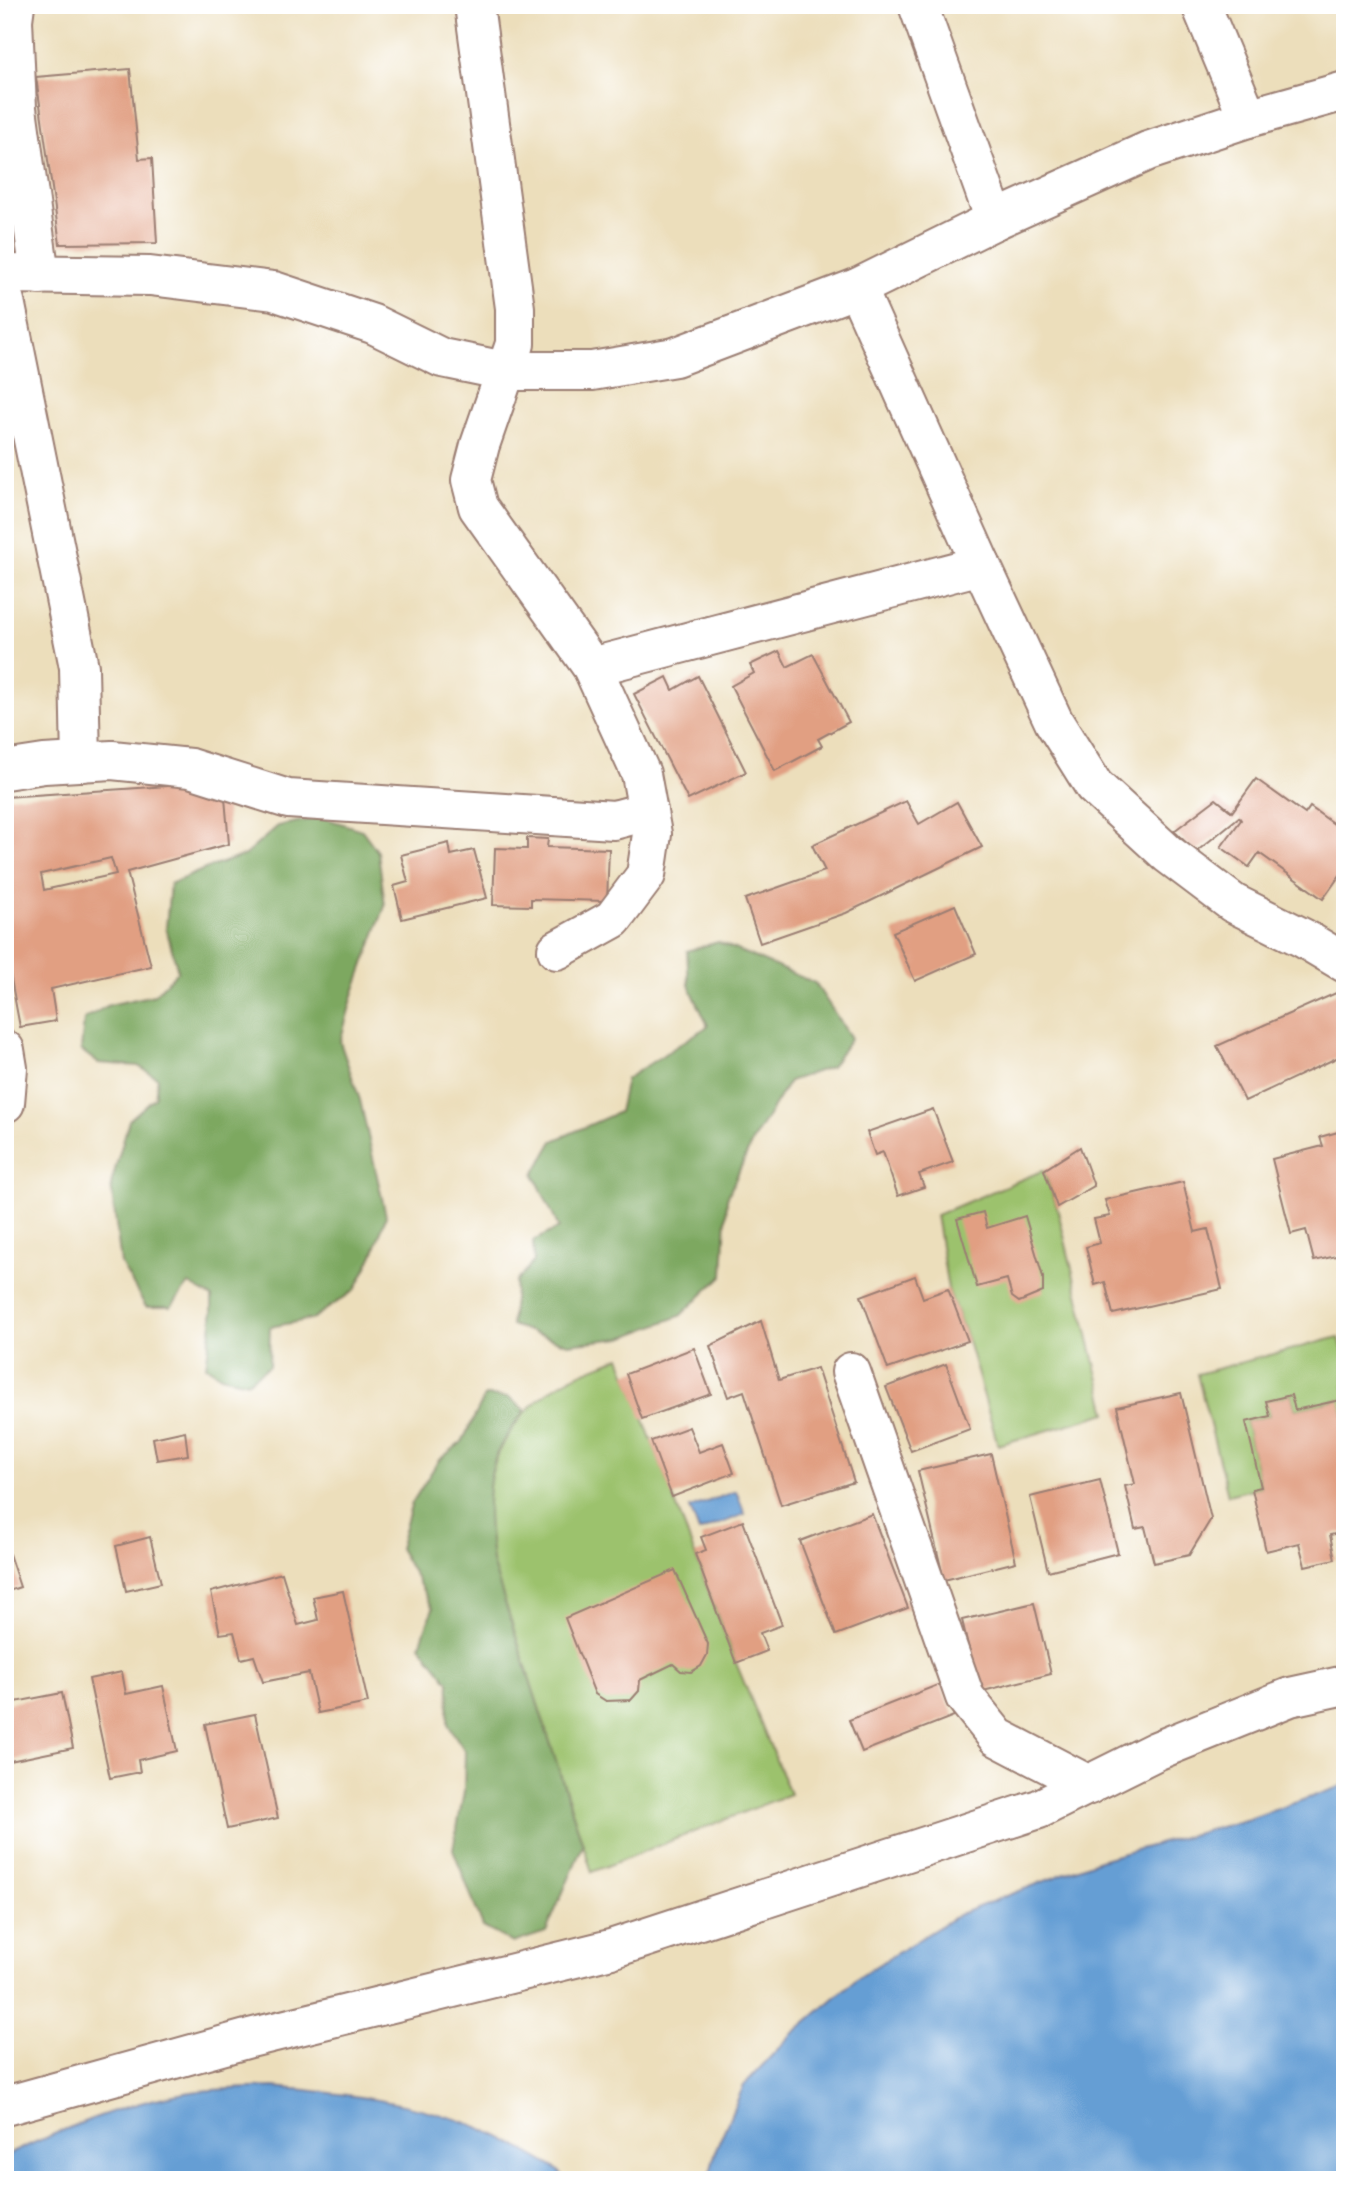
<svg xmlns="http://www.w3.org/2000/svg" width="1350" height="2185" font-family="'Libre Bodoni',serif">
<style>
.green{fill:#9cc26d;stroke:#73704c;stroke-width:2}
.forest{fill:#7da860;stroke:#646446;stroke-width:2}
.water{fill:#659ed4;stroke:#585e80;stroke-width:2}
.building{fill:#e19f82;fill-rule:evenodd}
.lines{fill:none;stroke-linecap:round;stroke-linejoin:round}
.minor-casing{stroke:#9b7e73;stroke-width:42}
.minor{stroke:#fff;stroke-width:38}
</style>
<rect width="100%" height="100%" fill="#fff"/>
<filter id="ink" filterUnits="userSpaceOnUse"><feTurbulence type="fractalNoise" baseFrequency=".0143" numOctaves="2"/><feDisplacementMap in="SourceGraphic" scale="14" xChannelSelector="R" yChannelSelector="G"/><feConvolveMatrix kernelMatrix="1 2 1 2 8 2 1 2 1" color-interpolation-filters="sRGB"/></filter>
<filter id="wash" filterUnits="userSpaceOnUse"><feTurbulence type="fractalNoise" baseFrequency=".00686" numOctaves="4" result="noise"/><feDisplacementMap in="SourceGraphic" scale="28" xChannelSelector="R" yChannelSelector="G"/><feGaussianBlur stdDeviation="1.57" result="paint"/><feColorMatrix in="noise" values="0 0 0 0 0 0 0 0 0 0 0 0 0 0 0 0 0 1.4 0 .05"/><feComposite in="paint" operator="in"/></filter>
<g filter="url(#wash)">
<rect width="100%" height="100%" fill="#ecdebb"/>
<g class="green">
<path d="M 1044,1170 L 1057,1207 L 1107,1413 L 998,1445 L 968,1341 L 948,1289 L 936,1215 Z"/>
<path d="M 1339,1337 L 1345,1358 L 1345,1421 L 1339,1400 L 1295,1410 L 1291,1395 L 1267,1401 L 1270,1416 L 1246,1422 L 1261,1487 L 1228,1495 L 1197,1374 Z"/>
<path d="M 620,1357 L 736,1663 L 790,1794 L 592,1872 L 492,1562 C 491,1548 488,1533 487,1519 C 484,1460 515,1410 565,1381 C 582,1371 602,1365 620,1357 Z"/>
</g>
<g class="forest">
<path d="M 321,817 L 362,830 L 378,852 L 385,906 L 353,995 L 340,1042 L 360,1100 L 386,1216 L 373,1255 L 355,1290 L 312,1319 L 270,1327 L 269,1366 L 247,1382 L 221,1376 L 206,1366 L 212,1323 L 212,1297 L 189,1284 L 171,1307 L 146,1307 L 121,1264 L 111,1184 L 129,1120 L 155,1097 L 158,1078 L 138,1066 L 98,1063 L 81,1050 L 84,1019 L 109,1005 L 154,995 L 178,971 L 166,928 L 170,884 L 205,869 L 245,855 L 278,826 Z"/>
<path d="M 718,942 L 815,983 L 851,1038 L 831,1067 L 789,1081 L 752,1142 L 727,1198 L 723,1275 L 680,1316 L 622,1338 L 568,1344 L 511,1325 L 516,1282 L 534,1261 L 533,1241 L 559,1228 L 534,1174 L 553,1141 L 619,1112 L 626,1079 L 708,1026 L 689,985 L 687,951 Z"/>
<path d="M 485,1396 L 508,1397 L 525,1410 C 517,1422 507,1434 500,1447 C 483,1480 488,1527 492,1562 L 583,1845 L 546,1932 L 513,1943 L 483,1927 L 453,1849 L 464,1792 L 465,1751 L 448,1725 L 449,1682 L 420,1645 L 433,1608 L 399,1548 L 412,1503 L 439,1460 L 462,1442 Z"/>
</g>
<g class="water">
<path d="M 736,1491 L 745,1514 L 699,1532 L 690,1508 Z"/>
<path d="M 1345,1785 L 1345,2180 L 708,2180 L 717,2147 L 744,2085 L 791,2035 L 860,1976 L 960,1914 L 1099,1860 L 1249,1819 Z"/>
<path d="M 274,2087 C 342,2093 414,2102 478,2127 C 506,2138 533,2156 558,2170 L 566,2180 L 5,2180 L 5,2156 C 65,2128 133,2099 199,2091 C 224,2089 249,2088 274,2087 Z"/>
</g>
<g id="blocks">
<g class="building">
<path d="M 130,69 L 139,159 L 152,158 L 157,243 L 60,244 L 36,77 Z"/>
<path d="M 779,651 L 787,667 L 813,654 L 849,722 L 818,739 L 822,746 L 775,771 L 731,686 L 754,673 L 750,665 Z"/>
<path d="M 698,676 L 746,772 L 688,800 L 634,694 L 667,677 L 673,690 Z"/>
<path d="M 1256,779 L 1305,814 L 1310,807 L 1345,832 L 1345,868 L 1323,899 L 1259,853 L 1249,867 L 1221,847 L 1241,820 L 1239,817 L 1196,852 L 1174,831 L 1216,799 L 1232,812 Z"/>
<path d="M 183,785 L 225,798 L 229,844 L 127,872 L 151,966 L 51,989 L 56,1021 L 20,1027 L 5,947 L 5,797 ZM 111,858 L 116,874 L 44,890 L 41,874 Z"/>
<path d="M 906,801 L 919,824 L 957,802 L 982,847 L 846,913 L 760,943 L 745,899 L 825,871 L 812,845 Z"/>
<path d="M 527,838 L 548,839 L 547,847 L 609,849 L 607,901 L 531,899 L 531,906 L 493,905 L 495,848 L 527,849 Z"/>
<path d="M 449,843 L 451,855 L 474,850 L 487,898 L 402,919 L 394,886 L 408,882 L 401,855 Z"/>
<path d="M 955,905 L 976,954 L 915,981 L 893,932 Z"/>
<path d="M 1345,989 L 1345,1054 L 1245,1101 L 1217,1046 Z"/>
<path d="M 933,1109 L 953,1162 L 919,1174 L 924,1187 L 898,1196 L 883,1152 L 875,1155 L 867,1132 Z"/>
<path d="M 1345,1130 L 1345,1254 L 1314,1261 L 1306,1230 L 1291,1234 L 1272,1159 L 1323,1146 L 1320,1137 Z"/>
<path d="M 1080,1147 L 1094,1186 L 1057,1207 L 1044,1170 Z"/>
<path d="M 1183,1182 L 1195,1232 L 1208,1229 L 1222,1289 L 1113,1314 L 1105,1282 L 1095,1285 L 1086,1247 L 1100,1243 L 1094,1219 L 1110,1216 L 1105,1200 Z"/>
<path d="M 983,1212 L 987,1228 L 1025,1216 L 1043,1277 L 1043,1292 L 1019,1302 L 1012,1297 L 1007,1279 L 977,1287 L 957,1219 Z"/>
<path d="M 915,1276 L 923,1298 L 948,1289 L 968,1341 L 888,1369 L 861,1296 Z"/>
<path d="M 761,1321 L 779,1380 L 817,1368 L 854,1482 L 781,1505 L 744,1391 L 728,1397 L 710,1346 Z"/>
<path d="M 694,1348 L 711,1394 L 642,1419 L 626,1374 Z"/>
<path d="M 946,1364 L 970,1429 L 911,1451 L 886,1387 Z"/>
<path d="M 1181,1393 L 1211,1519 L 1189,1555 L 1154,1563 L 1145,1527 L 1135,1529 L 1125,1486 L 1135,1484 L 1117,1407 Z"/>
<path d="M 1291,1395 L 1295,1410 L 1340,1400 L 1345,1421 L 1345,1532 L 1330,1535 L 1335,1559 L 1305,1566 L 1299,1543 L 1266,1551 L 1252,1489 L 1261,1487 L 1246,1422 L 1270,1416 L 1266,1401 Z"/>
<path d="M 689,1427 L 699,1452 L 723,1443 L 734,1473 L 672,1497 L 651,1441 Z"/>
<path d="M 185,1431 L 188,1455 L 157,1460 L 153,1438 Z"/>
<path d="M 991,1454 L 1016,1562 L 944,1580 L 918,1471 Z"/>
<path d="M 1100,1480 L 1118,1553 L 1048,1571 L 1030,1497 Z"/>
<path d="M 872,1514 L 908,1608 L 836,1635 L 800,1541 Z"/>
<path d="M 743,1521 L 782,1625 L 760,1633 L 767,1651 L 736,1663 L 695,1554 L 706,1550 L 701,1537 Z"/>
<path d="M 150,1537 L 161,1583 L 126,1591 L 116,1546 Z"/>
<path d="M 8,1551 L 20,1587 L 5,1592 L 5,1552 Z"/>
<path d="M 675,1570 L 708,1644 L 707,1655 L 701,1666 L 691,1672 L 681,1671 L 673,1664 L 640,1680 L 639,1691 L 631,1700 L 606,1701 L 595,1694 L 565,1618 Z"/>
<path d="M 282,1573 L 298,1625 L 318,1620 L 313,1597 L 343,1591 L 368,1703 L 318,1713 L 309,1673 L 263,1682 L 254,1656 L 241,1659 L 234,1632 L 220,1634 L 211,1592 Z"/>
<path d="M 1034,1603 L 1051,1674 L 979,1692 L 962,1620 Z"/>
<path d="M 122,1672 L 126,1694 L 163,1686 L 177,1751 L 138,1760 L 140,1772 L 110,1778 L 89,1679 Z"/>
<path d="M 940,1684 L 954,1716 L 862,1752 L 849,1720 Z"/>
<path d="M 62,1693 L 73,1748 L 5,1762 L 5,1704 Z"/>
<path d="M 255,1714 L 278,1818 L 227,1829 L 205,1724 Z"/>
</g>
</g>
</g>
<g filter="url(#ink)">
<use href="#blocks" fill-opacity="0" stroke="#9b7e73" stroke-width="2"/>
<g class="lines">
<defs>
<g id="minor">
<path d="M 15,5 L 13,20 L 17,108 L 40,275"/>
<path d="M 474,5 L 515,308 L 515,344 L 480,445 L 471,480 L 478,507 L 592,667 L 641,774 L 652,834 L 646,875 L 613,919 L 557,950"/>
<path d="M 918,5 L 995,220"/>
<path d="M 1201,5 L 1248,118"/>
<path d="M 5,274 L 150,276 L 274,291 L 373,324 L 442,358 L 505,371 L 592,371 L 675,357 L 857,288 L 995,220 L 1148,151 L 1248,118 L 1345,91"/>
<path d="M 857,288 L 981,565 L 1054,722 L 1094,786 L 1168,854 L 1233,903 L 1303,938 L 1345,963"/>
<path d="M 5,301 L 79,667 L 81,762"/>
<path d="M 592,667 L 981,565"/>
<path d="M 5,770 L 44,764 L 112,760 L 190,768 L 288,799 L 614,820 L 648,811"/>
<path d="M 5,1050 L 8,1068 L 5,1103"/>
<path d="M 851,1372 L 965,1697 L 997,1737 L 1089,1785"/>
<path d="M 5,2106 L 250,2038 L 611,1949 L 1039,1809 L 1156,1751 L 1290,1697 L 1345,1685"/>
</g>
</defs>
<use href="#minor" class="minor-casing"/>
<use href="#minor" class="minor"/>
</g>
</g>
<rect width="1350" height="2185" fill="none" stroke="#fff" stroke-width="28"/>
</svg>
